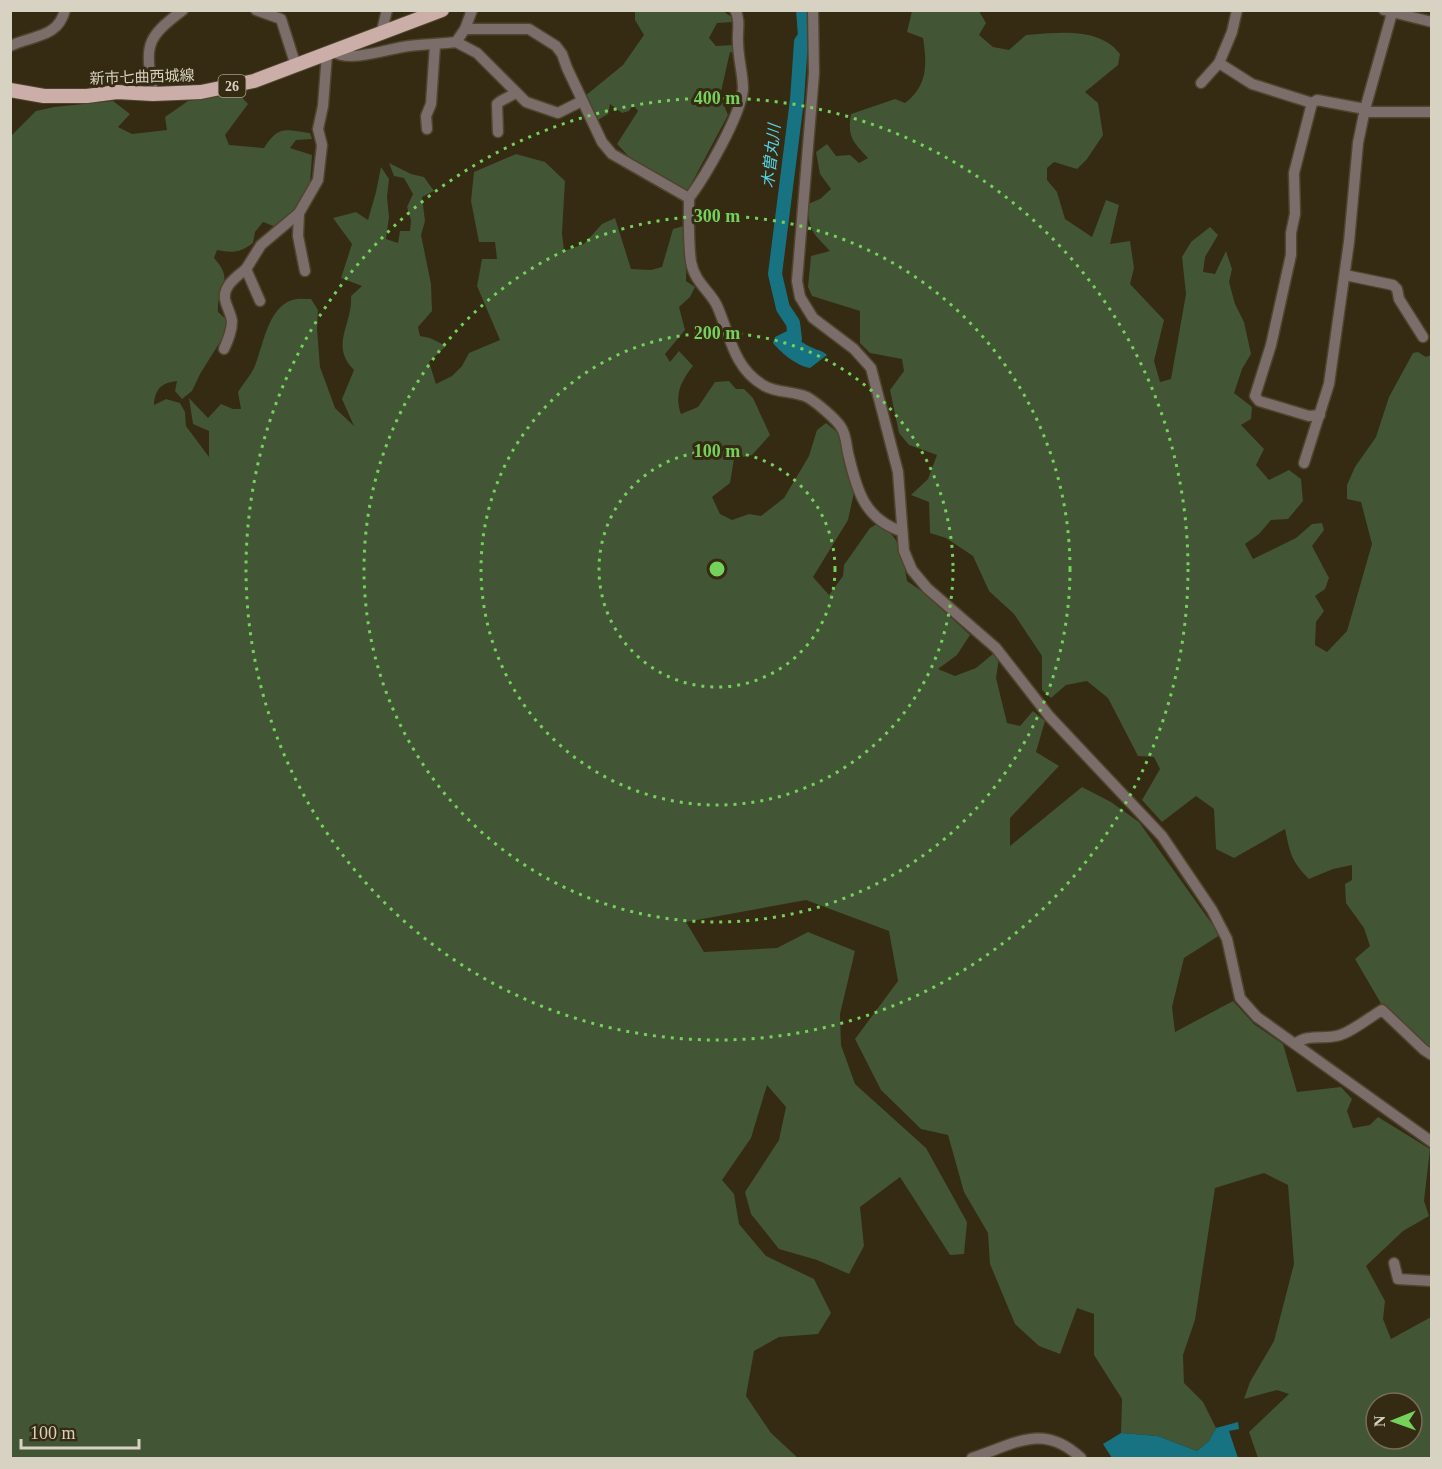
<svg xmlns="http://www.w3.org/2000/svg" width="1442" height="1469" font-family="'Times New Roman','Noto Sans JP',serif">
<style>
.green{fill:#425534;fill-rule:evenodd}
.water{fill:#177381}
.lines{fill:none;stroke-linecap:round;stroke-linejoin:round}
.river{stroke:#177381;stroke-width:14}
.minor-casing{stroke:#4f452e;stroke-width:13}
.major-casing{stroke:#4f452e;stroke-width:16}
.minor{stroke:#7b6d6a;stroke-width:10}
.major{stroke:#cbaea7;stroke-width:14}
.ring{fill:none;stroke:#74d25c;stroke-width:3;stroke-dasharray:3 6}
.labels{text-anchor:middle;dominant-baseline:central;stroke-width:6;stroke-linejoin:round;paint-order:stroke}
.shield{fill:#352a12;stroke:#a7a08e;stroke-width:1.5}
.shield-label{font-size:14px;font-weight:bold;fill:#d8d2c3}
.street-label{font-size:15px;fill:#d8d2c3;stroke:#352a12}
.water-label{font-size:16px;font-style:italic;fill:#55d2e6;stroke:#352a12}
.centre{fill:#74d25c;stroke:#352a12;stroke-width:3}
.ring-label{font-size:18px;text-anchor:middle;font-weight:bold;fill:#74d25c;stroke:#352a12;stroke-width:6;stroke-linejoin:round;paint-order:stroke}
</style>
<rect width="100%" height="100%" fill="#352a12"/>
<g class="green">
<path d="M 635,11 L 723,11 L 733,18 L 733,22 L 717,23 L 709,38 L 716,46 L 733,45 L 735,53 L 730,52 L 720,96 L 728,115 L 688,190 L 684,191 L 633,161 L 617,144 L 638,111 L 633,105 L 629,111 L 622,113 L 610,104 L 608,114 L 596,121 L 585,96 L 623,65 L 644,35 L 635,20 Z"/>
<path d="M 912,11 L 979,11 L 986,23 L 979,35 L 993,47 L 1009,50 L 1026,35 C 1057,33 1099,26 1120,54 L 1118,65 L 1085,92 L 1098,103 L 1103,135 L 1087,159 L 1077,169 L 1054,162 L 1047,168 L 1047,180 L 1057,192 L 1065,219 L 1092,237 L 1106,200 L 1119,205 L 1110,244 L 1130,241 L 1134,268 L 1130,284 L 1164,320 L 1154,361 L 1160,382 L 1171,379 L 1186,294 L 1182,257 L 1191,242 L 1210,227 L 1218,235 L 1205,257 L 1203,272 L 1215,274 L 1226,251 L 1232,269 L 1229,282 L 1235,304 L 1244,322 L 1251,354 L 1242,369 L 1234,393 L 1252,407 L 1251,419 L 1241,425 L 1264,449 L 1256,465 L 1269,480 L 1289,470 L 1301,479 L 1303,501 L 1288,519 L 1271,520 L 1259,534 L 1245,544 L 1253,559 L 1296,538 L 1312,524 L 1322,523 L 1324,530 L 1312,546 L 1329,578 L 1325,589 L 1315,596 L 1324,611 L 1316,622 L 1315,645 L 1327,652 L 1347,631 L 1372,544 L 1361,502 L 1347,499 L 1347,485 L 1355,467 L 1376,437 L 1389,397 L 1413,353 L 1418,352 L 1426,357 L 1431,355 L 1431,1049 L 1428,1048 L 1383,1007 L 1355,959 L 1370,946 L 1364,928 L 1346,903 L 1345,884 L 1352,880 L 1352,865 L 1333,869 L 1309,879 C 1291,861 1290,853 1285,829 L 1234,858 L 1216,849 L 1214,809 L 1196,796 L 1162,822 L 1142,800 L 1160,769 L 1154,757 L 1138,756 L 1108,698 L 1087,681 L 1066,685 L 1051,698 L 1042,690 L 1042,656 L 1014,614 L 989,591 L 973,556 L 946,538 L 930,533 L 929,502 L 911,495 L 928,479 L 937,455 L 909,445 L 899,433 L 890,390 L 904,371 L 902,359 L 870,353 L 860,343 L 860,311 L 812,296 L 808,287 L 811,256 L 830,251 C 811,231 809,231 808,204 L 820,199 L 831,189 L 820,174 L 816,152 L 827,144 L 836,156 L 850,155 L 859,163 L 868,158 C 853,142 847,137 851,114 L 895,99 L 905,103 C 928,85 927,65 923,38 L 907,32 Z"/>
<path d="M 237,92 L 248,104 L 225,135 L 229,145 L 264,148 C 279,125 284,130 310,133 L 312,139 L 296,140 L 290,148 L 312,155 L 310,183 L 301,201 L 289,221 L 276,227 L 263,222 L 255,232 L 253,243 C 240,253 232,253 217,250 L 214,258 C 236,282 216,287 218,312 L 228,321 L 225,334 L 200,374 L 192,391 L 182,399 L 175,391 L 177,381 C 161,383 155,389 154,405 L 166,399 L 180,403 L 185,412 L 186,426 L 209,457 L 209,431 L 193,424 L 189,398 L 208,418 L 221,404 L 233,409 L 241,409 L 238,392 C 243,384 250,376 254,368 C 263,348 267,308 292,300 C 298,298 305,299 311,299 L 318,310 L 317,329 L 320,367 L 335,408 L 354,426 L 342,399 L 354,370 C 329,345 353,324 351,296 L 362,286 L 341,278 L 352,244 L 333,218 L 356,212 L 368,220 L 376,192 L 381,167 L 389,179 L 387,197 L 389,217 L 386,239 L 398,243 L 400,231 L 410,231 L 411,220 L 407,207 L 413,194 L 404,178 L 394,176 L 389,163 L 411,174 L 424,177 L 434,191 L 422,197 L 425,221 L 421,235 L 431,284 L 432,311 L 418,327 L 420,336 L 430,338 L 446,346 L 429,362 L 436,384 L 452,376 L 462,366 L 469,353 L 500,340 L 477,286 L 482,259 L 497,259 L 495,242 L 479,242 L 471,201 L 474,172 L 516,154 L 545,162 L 565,181 L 562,233 L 564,251 L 584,244 L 602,224 L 615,218 L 631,269 L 651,270 L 662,267 L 673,229 L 687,225 L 686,281 L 695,287 L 690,297 L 679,307 L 685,330 L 665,354 L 670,362 L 679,351 L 693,366 C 681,381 674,395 681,414 L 698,407 L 715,382 L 729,381 L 736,389 L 744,389 L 753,398 L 770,435 L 752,455 L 734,459 L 730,483 L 712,497 L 720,514 L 732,520 L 749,514 L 761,516 L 784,498 L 809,456 L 817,430 L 826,423 L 841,435 L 855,488 L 848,520 L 813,577 L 829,595 L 843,576 L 844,565 L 870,528 L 877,524 C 901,535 903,556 907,581 L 923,592 L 970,635 L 957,655 L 938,669 L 955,676 L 976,668 L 994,653 L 999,658 L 996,678 L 1007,723 L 1020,726 L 1033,711 L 1045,721 L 1036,752 L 1059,766 L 1010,818 L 1010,846 L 1082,787 L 1111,802 L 1139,822 L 1220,935 L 1184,958 L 1172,1007 L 1175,1032 L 1233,1001 L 1254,1024 L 1283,1044 L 1297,1092 L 1341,1087 L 1352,1099 L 1347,1111 L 1353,1128 L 1370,1125 L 1378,1117 L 1430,1149 L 1424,1201 L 1429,1216 L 1403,1231 L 1366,1266 L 1385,1301 L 1383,1319 L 1391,1339 L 1431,1317 L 1431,1458 L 1258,1458 L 1249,1432 L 1289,1394 L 1277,1390 L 1244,1399 L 1250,1382 L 1274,1341 L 1294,1264 L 1288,1185 L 1264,1173 L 1215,1188 L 1195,1320 L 1183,1355 L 1184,1383 L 1203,1402 L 1216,1428 L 1209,1441 L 1197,1451 L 1158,1436 L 1121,1433 L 1122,1399 L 1094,1355 L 1094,1314 L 1077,1308 L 1060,1354 L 1039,1346 L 1015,1324 L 990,1264 L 988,1233 L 964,1192 L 948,1135 L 921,1129 L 881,1090 L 855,1039 L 898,981 L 889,931 L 806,900 L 686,922 L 704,952 L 777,948 L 808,932 L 855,951 L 840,1014 L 841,1045 L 855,1084 L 926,1148 L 967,1222 L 964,1254 L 950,1255 L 900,1177 L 860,1207 L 864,1246 L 849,1274 L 817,1260 L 779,1249 L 751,1214 L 745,1192 L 779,1140 L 786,1107 L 767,1085 L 751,1138 L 722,1180 L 734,1194 L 739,1224 L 766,1256 L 814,1279 L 831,1313 L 818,1334 L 779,1337 L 754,1351 L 746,1396 L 771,1433 L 798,1458 L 11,1458 L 10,137 L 36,111 L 54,107 L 113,101 L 130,114 L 118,127 L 132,134 L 167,130 L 165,117 L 188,101 ZM 1376,1403 L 1412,1403 L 1412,1439 L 1376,1439 Z"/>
</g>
<g class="water">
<path d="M 789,330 C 795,338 804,344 813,348 C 819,351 822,350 827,355 L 810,368 C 797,366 781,353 773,343 L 775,337 Z"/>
<path d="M 1238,1422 L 1239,1429 L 1229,1431 L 1238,1458 L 1112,1458 L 1103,1444 L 1121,1433 L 1158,1436 L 1197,1451 L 1209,1441 L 1216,1428 Z"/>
</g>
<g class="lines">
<path class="river" d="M 795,339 L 793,323 L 783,308 L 775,274 L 797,100 L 801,42 L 805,36 L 803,10"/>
<defs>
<g id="minor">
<path d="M 256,10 L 281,19 L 296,66"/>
<path d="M 735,10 C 741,20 737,32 738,42 C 738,58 743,74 743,89 C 741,115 705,177 689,198 C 689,218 688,241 691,262 C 695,284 712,292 718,308 C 730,336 734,368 763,385 C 776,393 793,391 807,397 C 816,402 835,418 841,427 C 847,436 846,447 849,457 C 857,491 865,519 901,531"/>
<path d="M 813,10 L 814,73 L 797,281 L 800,297 L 813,318 L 854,349 L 871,368 L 898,472 L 904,551 L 912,570 L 927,588 L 996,648 L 1049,716 L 1162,836 L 1212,910 L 1227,939 L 1240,998 L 1257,1017 L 1432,1142"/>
<path d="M 1384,10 L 1432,22"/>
<path d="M 465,29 L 529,29 L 556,46 L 562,54 L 567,68 L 602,142 L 612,154 L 689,198"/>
<path d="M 381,34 L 387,10"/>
<path d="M 456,42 L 477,53 L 526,102 L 558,113 L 582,101"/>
<path d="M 10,46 C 33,35 58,38 65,10"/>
<path d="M 334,52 C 351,63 390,48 409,46 C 425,44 440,44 456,42 L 465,29 L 472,10"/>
<path d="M 1219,63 L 1252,84 L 1312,103"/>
<path d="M 1201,83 L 1219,63 L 1232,32 L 1237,10"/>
<path d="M 153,94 C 146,46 143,40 183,10"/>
<path d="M 427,129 L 426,116 L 431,104 L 435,45"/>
<path d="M 498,132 L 497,104 C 503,98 510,98 516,92"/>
<path d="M 299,213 L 298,236 L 305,271"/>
<path d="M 1345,275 L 1393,285 L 1397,289 L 1399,299 L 1423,337"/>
<path d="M 260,301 L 246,269 L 261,245 L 299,213 L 318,180 L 322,145 L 318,129 L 323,106 L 327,54"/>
<path d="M 224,349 C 228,340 232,331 232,321 C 231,315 228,309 226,303 C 220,288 236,277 246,269"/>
<path d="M 1320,415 L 1309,416 L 1259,401 L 1255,396 L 1271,345 L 1291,255 L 1291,233 L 1295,214 L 1294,173 L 1312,103 L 1317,100 L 1365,109 L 1369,112 L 1432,112"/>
<path d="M 1304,463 L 1329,384 L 1349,242 L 1358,143 L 1365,109 L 1392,13"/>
<path d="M 1295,1044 C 1307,1034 1322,1039 1336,1036 C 1349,1034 1370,1017 1382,1010 L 1424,1050 L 1432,1055"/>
<path d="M 1394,1263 L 1398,1279 L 1432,1281"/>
<path d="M 972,1458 C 1015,1444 1043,1422 1081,1458"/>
</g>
<path id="major" d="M 10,90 L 44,96 L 87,96 L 117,92 L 153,94 L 201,92 L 254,81 L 442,10"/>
</defs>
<use href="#minor" class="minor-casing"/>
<use href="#major" class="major-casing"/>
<use href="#minor" class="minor"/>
<use href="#major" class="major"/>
</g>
<g class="ring">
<circle cx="717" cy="569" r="118"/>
<circle cx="717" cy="569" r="236"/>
<circle cx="717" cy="569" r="353"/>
<circle cx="717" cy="569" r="471"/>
</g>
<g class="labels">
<rect class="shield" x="218.5" y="75" width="27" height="22" rx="4.5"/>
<g class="shield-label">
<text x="232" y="86">26</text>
</g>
<g class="street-label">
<text transform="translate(142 77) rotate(-2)">新市七曲西城線</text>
</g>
<g class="water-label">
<text transform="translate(771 156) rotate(-84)">木曽丸川</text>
</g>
</g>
<circle cx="717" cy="569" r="9" class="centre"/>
<g class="ring-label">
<text x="717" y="104">400 m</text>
<text x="717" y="222">300 m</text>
<text x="717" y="339">200 m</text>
<text x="717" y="457">100 m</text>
</g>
<rect width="1442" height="1469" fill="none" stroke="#d8d2c3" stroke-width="24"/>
<g transform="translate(1394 1421) rotate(269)"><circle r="28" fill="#352a12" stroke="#766d59" stroke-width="1.5"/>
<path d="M0-4.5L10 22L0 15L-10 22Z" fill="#74d25c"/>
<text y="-9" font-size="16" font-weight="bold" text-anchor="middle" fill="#d8d2c3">N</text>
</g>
<path d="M21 1439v9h118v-9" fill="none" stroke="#d8d2c3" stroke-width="3"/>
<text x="30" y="1439" font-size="18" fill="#d8d2c3" stroke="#352a12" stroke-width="4.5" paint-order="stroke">100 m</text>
</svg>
